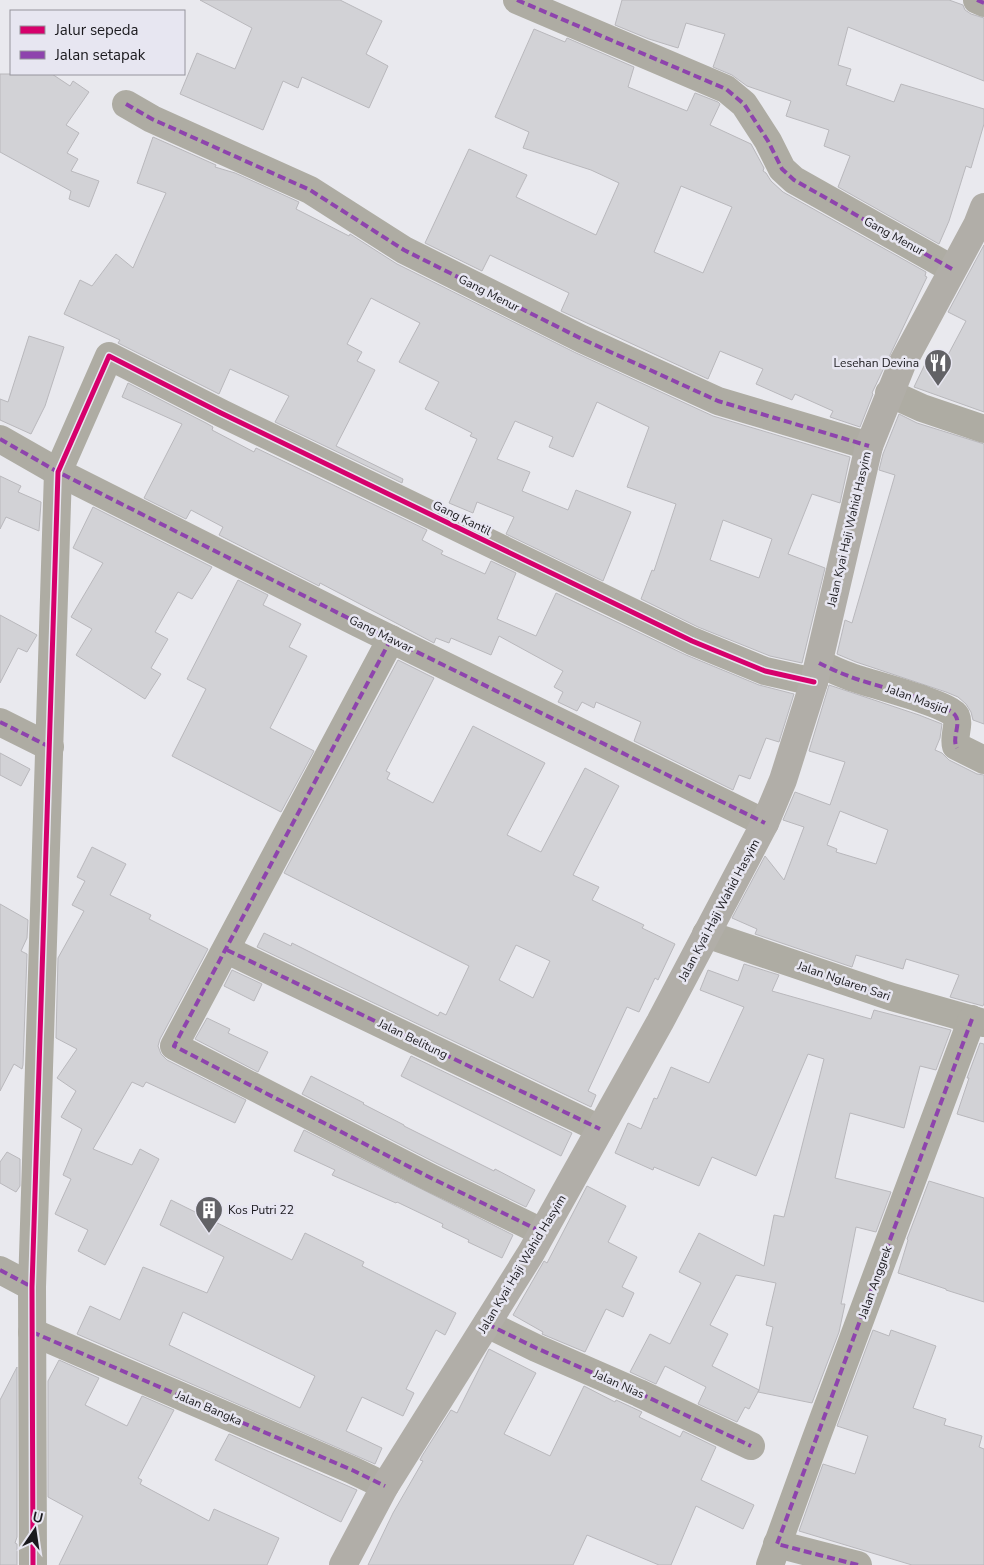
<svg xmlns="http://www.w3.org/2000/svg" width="984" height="1565" font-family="'Nunito Sans',sans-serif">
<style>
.building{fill:#d2d2d6;stroke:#b9b8bc;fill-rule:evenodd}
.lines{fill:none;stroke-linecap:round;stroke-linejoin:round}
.minor{stroke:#aeaca3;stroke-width:28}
.major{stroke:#b1aea8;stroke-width:28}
.quiet{stroke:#8e44ad;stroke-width:4;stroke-dasharray:8 4;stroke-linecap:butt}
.cycleway-casing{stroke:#e7e6f1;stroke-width:8}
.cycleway{stroke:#d6006c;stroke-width:5}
.labels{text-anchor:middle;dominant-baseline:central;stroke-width:5;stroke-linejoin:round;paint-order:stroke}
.street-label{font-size:12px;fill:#1a191d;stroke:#e7e6f1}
.poi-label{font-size:12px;fill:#1a191d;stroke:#e7e6f1;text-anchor:end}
</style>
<rect width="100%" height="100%" fill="#e9e9ee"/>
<g class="building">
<path d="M 200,0 L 340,0 L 382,21 L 366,54 L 388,66 L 369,108 L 302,77 L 298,88 L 283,81 L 263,130 L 180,94 L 197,53 L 235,69 L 252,28 Z"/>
<path d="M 622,0 L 949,0 L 963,5 L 965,10 L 971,14 L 984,18 L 984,81 L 848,27 L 838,65 L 851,69 L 846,85 L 894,102 L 901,84 L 984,109 L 984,124 L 971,168 L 966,166 L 949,221 L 939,244 L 838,187 L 850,156 L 824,146 L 829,130 L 786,116 L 791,101 L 747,86 L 732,75 L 713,67 L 725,34 L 686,23 L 678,48 L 649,39 L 615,25 Z"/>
<path d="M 534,29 L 565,42 L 567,38 L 634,67 L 628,87 L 687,111 L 695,93 L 718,102 L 720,104 L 710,125 L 751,144 L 764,168 L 763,171 L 766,173 L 771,181 L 783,192 L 926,272 L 925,276 L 927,277 L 872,393 L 873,394 L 860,427 L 830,417 L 833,411 L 795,394 L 792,400 L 756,384 L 763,369 L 720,351 L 708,379 L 561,311 L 569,293 L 490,255 L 482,271 L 425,243 L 469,149 L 527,175 L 516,197 L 596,235 L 619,183 L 591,170 L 523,148 L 529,132 L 495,117 ZM 681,186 L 732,207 L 703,273 L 654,252 Z"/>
<path d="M 0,74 L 52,74 L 70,86 L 73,81 L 89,92 L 66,125 L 79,133 L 67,153 L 78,159 L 71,171 L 99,181 L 89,207 L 69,199 L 71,191 L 0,152 Z"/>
<path d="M 153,137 L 216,165 L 215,167 L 235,173 L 299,202 L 296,209 L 349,236 L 350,234 L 397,264 L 576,353 L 713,416 L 850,457 L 840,503 L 812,494 L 788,554 L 825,568 L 802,663 L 770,656 L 698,627 L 641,599 L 652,570 L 654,571 L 676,504 L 627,487 L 649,427 L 597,402 L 573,457 L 549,447 L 553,437 L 515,421 L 497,459 L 530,472 L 522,491 L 568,510 L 576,490 L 631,512 L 603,581 L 506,534 L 514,517 L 477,502 L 473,513 L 449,503 L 477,439 L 470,436 L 472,433 L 425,409 L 439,382 L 399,362 L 420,323 L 371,298 L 347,344 L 362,352 L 357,361 L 375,370 L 336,446 L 403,479 L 402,483 L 275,422 L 289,396 L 230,369 L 219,394 L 118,343 L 120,340 L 64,314 L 80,280 L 92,286 L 116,254 L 133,268 L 166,193 L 137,183 ZM 723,520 L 772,539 L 759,578 L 710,560 Z"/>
<path d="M 984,245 L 984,412 L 914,387 L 925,364 L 940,370 L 966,321 L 948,312 Z"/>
<path d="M 29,336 L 64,347 L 45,406 L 31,434 L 0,420 L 0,399 L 8,402 Z"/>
<path d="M 128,383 L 206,423 L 213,427 L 212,430 L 254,452 L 256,448 L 427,530 L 422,540 L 443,551 L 441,554 L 485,574 L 491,561 L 516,573 L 497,619 L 536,636 L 556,593 L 686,655 L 759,685 L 794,694 L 779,742 L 766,738 L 750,779 L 739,775 L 733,790 L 634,741 L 641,722 L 596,702 L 594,708 L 582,702 L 577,711 L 558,702 L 563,692 L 554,687 L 563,671 L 499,636 L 491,655 L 451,638 L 449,643 L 436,638 L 434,643 L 320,583 L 319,586 L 219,535 L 223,527 L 191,510 L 186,519 L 144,498 L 182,424 L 122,397 Z"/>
<path d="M 899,414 L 917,423 L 984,444 L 984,724 L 973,720 L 971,712 L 966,704 L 958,697 L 946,692 L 856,662 L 837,654 L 845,620 L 852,623 L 895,475 L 879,470 L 883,454 Z"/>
<path d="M 0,476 L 21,486 L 18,492 L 41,502 L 39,531 L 6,517 L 0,529 Z"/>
<path d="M 93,507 L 212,567 L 192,599 L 178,592 L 155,632 L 168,639 L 151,668 L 161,674 L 145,699 L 76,655 L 92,629 L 71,617 L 103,563 L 73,548 Z"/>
<path d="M 238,580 L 268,595 L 263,605 L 301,624 L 289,647 L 307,656 L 270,728 L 314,751 L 281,812 L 172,756 L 206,689 L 187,679 Z"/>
<path d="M 0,615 L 37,635 L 27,652 L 18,648 L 0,683 Z"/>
<path d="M 398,660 L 434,678 L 386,771 L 390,773 L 387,779 L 433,803 L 473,726 L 545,763 L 507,835 L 541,852 L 585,768 L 619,786 L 573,875 L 599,887 L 592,900 L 644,925 L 642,928 L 675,944 L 658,980 L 655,978 L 639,1012 L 627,1007 L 588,1091 L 596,1095 L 591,1107 L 257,947 L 264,933 L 291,946 L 292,943 L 438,1016 L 440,1012 L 446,1015 L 469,966 L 284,873 ZM 516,945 L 550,961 L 533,998 L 499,980 Z"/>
<path d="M 829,685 L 919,715 L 942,724 L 940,738 L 935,750 L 942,753 L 949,760 L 977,774 L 984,775 L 984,1003 L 983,1006 L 950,997 L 959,975 L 906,959 L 903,969 L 856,955 L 852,967 L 755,934 L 757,929 L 732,918 L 765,856 L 784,880 L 804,827 L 783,820 L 795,792 L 830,805 L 845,762 L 809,751 ZM 840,811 L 888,830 L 876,864 L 836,852 L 837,849 L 827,845 Z"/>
<path d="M 0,753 L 30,769 L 21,786 L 0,775 Z"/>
<path d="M 92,847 L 126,864 L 110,895 L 151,915 L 149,919 L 208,949 L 160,1039 L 158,1046 L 161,1054 L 167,1060 L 246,1100 L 235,1123 L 146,1082 L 143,1087 L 132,1082 L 93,1149 L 132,1165 L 140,1149 L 159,1159 L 105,1265 L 78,1251 L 88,1230 L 55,1214 L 71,1179 L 63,1175 L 82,1129 L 61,1117 L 76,1091 L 57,1078 L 77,1049 L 56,1038 L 58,958 L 84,911 L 72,905 L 85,881 L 77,877 Z"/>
<path d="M 0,904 L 28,920 L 27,938 L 21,951 L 27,954 L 23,1065 L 22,1069 L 14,1064 L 0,1091 Z"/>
<path d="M 744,964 L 779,975 L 772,991 L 871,1019 L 874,1010 L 951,1030 L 936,1070 L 920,1066 L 904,1128 L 850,1113 L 835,1178 L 891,1192 L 876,1232 L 856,1227 L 841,1304 L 845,1304 L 839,1332 L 812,1403 L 758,1392 L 759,1390 L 749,1409 L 745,1407 L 737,1422 L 698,1404 L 706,1387 L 665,1366 L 656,1384 L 630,1372 L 650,1334 L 670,1344 L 701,1283 L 679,1272 L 699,1233 L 764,1266 L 774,1215 L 784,1217 L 824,1059 L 808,1054 L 756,1176 L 712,1157 L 699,1186 L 654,1167 L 653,1170 L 615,1153 L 628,1123 L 641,1129 L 654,1098 L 657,1099 L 671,1067 L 709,1083 L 744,1007 L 700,990 L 708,970 L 738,981 ZM 736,1275 L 776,1283 L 766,1325 L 773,1327 L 759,1390 L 712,1366 L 728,1334 L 710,1325 Z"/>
<path d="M 232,970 L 262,984 L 254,1001 L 224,986 Z"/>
<path d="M 207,1018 L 230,1029 L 228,1033 L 268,1052 L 258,1072 L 195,1039 Z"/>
<path d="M 980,1043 L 984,1044 L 984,1122 L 957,1114 L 969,1078 L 967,1078 Z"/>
<path d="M 411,1056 L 572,1133 L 561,1156 L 401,1076 Z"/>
<path d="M 311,1076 L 364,1103 L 363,1104 L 404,1125 L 404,1126 L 494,1171 L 495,1169 L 535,1190 L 526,1207 L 438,1164 L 302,1094 Z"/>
<path d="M 304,1130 L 513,1235 L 502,1258 L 468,1242 L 469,1240 L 442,1227 L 443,1224 L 397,1202 L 396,1203 L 332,1175 L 335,1170 L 294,1151 Z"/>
<path d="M 7,1152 L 20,1159 L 20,1186 L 16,1192 L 0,1183 L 0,1162 Z"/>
<path d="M 929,1181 L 984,1198 L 984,1302 L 946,1290 L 946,1289 L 898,1273 L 908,1240 L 907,1239 Z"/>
<path d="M 587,1186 L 626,1206 L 608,1242 L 637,1257 L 622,1287 L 634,1293 L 623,1317 L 606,1309 L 585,1352 L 542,1334 L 543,1332 L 513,1315 L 544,1261 L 547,1263 Z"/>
<path d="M 171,1200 L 292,1260 L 305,1233 L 364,1262 L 362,1266 L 456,1313 L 445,1335 L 436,1330 L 406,1389 L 414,1393 L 403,1416 L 362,1397 L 346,1431 L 382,1448 L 375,1464 L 77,1334 L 90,1306 L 120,1320 L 143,1267 L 207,1293 L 224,1257 L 160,1225 ZM 183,1312 L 315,1376 L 300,1408 L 169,1345 Z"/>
<path d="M 873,1330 L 889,1336 L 891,1330 L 936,1346 L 913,1408 L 946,1419 L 944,1425 L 982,1436 L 979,1447 L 984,1449 L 984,1565 L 912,1565 L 799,1531 L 823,1464 L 855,1474 L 868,1436 L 837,1426 Z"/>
<path d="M 489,1349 L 536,1373 L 504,1434 L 550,1456 L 584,1386 L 615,1402 L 616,1400 L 642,1412 L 639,1417 L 680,1437 L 683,1431 L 716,1447 L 701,1480 L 754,1505 L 743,1529 L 696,1506 L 671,1565 L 659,1565 L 587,1535 L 573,1565 L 368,1565 L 393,1513 L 423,1461 L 420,1460 L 422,1456 L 451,1410 L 457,1413 Z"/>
<path d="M 59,1360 L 99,1378 L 85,1405 L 127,1426 L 142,1396 L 174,1410 L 138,1478 L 142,1480 L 140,1484 L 209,1521 L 214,1509 L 279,1538 L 267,1565 L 59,1565 L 83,1516 L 48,1497 L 48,1381 Z"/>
<path d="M 17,1367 L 17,1537 L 15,1543 L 17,1544 L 17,1565 L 0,1565 L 0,1400 Z"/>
<path d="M 229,1434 L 357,1490 L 341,1522 L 215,1460 Z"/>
</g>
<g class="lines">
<g class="minor">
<path d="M 517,0 L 726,89 L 744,104 L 768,141 L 782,169 L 794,180 L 952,269"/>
<path d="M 977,0 L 984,3"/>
<path d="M 126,104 L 152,119 L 310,190 L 404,250 L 582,339 L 718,401 L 869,446"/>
<path d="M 889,393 L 922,408 L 984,429"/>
<path d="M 0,439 L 58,472 L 358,623 L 765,823"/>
<path d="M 391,639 L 174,1046 L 431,1178 L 542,1232"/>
<path d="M 819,663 C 829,668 840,673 851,677 C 867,683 950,704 956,716 C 960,725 953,737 956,746 L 984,760"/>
<path d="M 0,722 L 50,747"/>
<path d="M 706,934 L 892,997 L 984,1023"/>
<path d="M 227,950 L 600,1129"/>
<path d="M 0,1270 L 32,1287"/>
<path d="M 487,1324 L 536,1348 L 639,1393 L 751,1446"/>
<path d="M 32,1332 L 352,1470 L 385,1486"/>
<path d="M 777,1544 L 858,1565"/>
<path d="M 33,1565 L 32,1287 L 58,472 L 109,356 L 221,413 L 692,641 L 765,671 L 814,682"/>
<path d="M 770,1565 L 815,1441 L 972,1019"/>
</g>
<path class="major" d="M 343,1565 L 385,1486 L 531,1253 L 660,1022 L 765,823 L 783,780 L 814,682 L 869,446 L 902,364 L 977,225 L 984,207"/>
<g class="quiet">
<path d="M 517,0 L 726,89 L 744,104 L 768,141 L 782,169 L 794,180 L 952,269"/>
<path d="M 977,0 L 984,3"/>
<path d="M 126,104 L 152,119 L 310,190 L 404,250 L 582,339 L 718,401 L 869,446"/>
<path d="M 0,439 L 58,472 L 358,623 L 765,823"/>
<path d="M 391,639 L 174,1046 L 431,1178 L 542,1232"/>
<path d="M 819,663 C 829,668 840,673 851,677 C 868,684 947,703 955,715 C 962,724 951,738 957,748"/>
<path d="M 0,722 L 50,747"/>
<path d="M 227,950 L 600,1129"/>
<path d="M 0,1270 L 32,1287"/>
<path d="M 487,1324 L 536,1348 L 639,1393 L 751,1446"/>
<path d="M 32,1332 L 352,1470 L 385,1486"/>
<path d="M 858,1565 L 777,1544 L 972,1019"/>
</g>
<defs>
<path id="cycleway" d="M 33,1565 L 32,1287 L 58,472 L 109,356 L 221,413 L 692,641 L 765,671 L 814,682"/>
</defs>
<use href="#cycleway" class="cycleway-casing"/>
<use href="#cycleway" class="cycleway"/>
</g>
<defs>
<symbol id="restaurant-pin" viewBox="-11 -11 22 30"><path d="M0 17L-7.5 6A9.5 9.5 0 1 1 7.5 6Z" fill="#626266" stroke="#e7e6f1"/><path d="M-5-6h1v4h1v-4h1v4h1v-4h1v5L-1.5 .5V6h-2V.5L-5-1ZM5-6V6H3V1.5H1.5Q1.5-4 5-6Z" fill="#fff"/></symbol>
<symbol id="building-pin" viewBox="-11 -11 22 30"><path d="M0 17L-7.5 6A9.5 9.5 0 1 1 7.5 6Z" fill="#626266" stroke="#e7e6f1"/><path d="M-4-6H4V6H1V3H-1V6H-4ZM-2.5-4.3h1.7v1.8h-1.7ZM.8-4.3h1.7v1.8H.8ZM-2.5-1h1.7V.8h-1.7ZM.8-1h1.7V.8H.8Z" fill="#fff"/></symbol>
</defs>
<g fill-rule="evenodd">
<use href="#restaurant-pin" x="922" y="347" width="32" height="43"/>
<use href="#building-pin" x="193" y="1194" width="32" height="43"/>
</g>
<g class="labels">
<g class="street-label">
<text transform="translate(894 236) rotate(29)">Gang Menur</text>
<text transform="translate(489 293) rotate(27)">Gang Menur</text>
<text transform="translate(462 518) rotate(26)">Gang Kantil</text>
<text transform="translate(849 529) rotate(-77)">Jalan Kyai Haji Wahid Hasyim</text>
<text transform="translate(381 634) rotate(26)">Gang Mawar</text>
<text transform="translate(917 699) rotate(20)">Jalan Masjid</text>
<text transform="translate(719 910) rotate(-62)">Jalan Kyai Haji Wahid Hasyim</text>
<text transform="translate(844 981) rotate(19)">Jalan Nglaren Sari</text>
<text transform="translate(413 1039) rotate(26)">Jalan Belitung</text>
<text transform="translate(522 1264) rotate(-59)">Jalan Kyai Haji Wahid Hasyim</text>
<text transform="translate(875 1282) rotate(-70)">Jalan Anggrek</text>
<text transform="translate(619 1384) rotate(24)">Jalan Nias</text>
<text transform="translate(209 1408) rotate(23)">Jalan Bangka</text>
</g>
<g class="poi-label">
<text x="919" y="363">Lesehan Devina</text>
<text x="228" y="1210" text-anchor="start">Kos Putri 22</text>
</g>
</g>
<rect x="10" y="10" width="175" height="65" fill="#e7e6f1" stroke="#95949c"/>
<rect x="20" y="26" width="25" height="8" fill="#d6006c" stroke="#95949c"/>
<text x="55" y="35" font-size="15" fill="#1a191d">Jalur sepeda</text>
<rect x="20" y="51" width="25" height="8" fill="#8e44ad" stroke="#95949c"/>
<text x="55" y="60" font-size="15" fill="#1a191d">Jalan setapak</text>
<g transform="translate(35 1530) rotate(13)" stroke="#e7e6f1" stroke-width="4" paint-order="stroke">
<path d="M0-4L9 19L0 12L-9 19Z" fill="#1a191d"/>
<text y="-8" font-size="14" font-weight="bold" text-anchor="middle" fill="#1a191d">U</text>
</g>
</svg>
